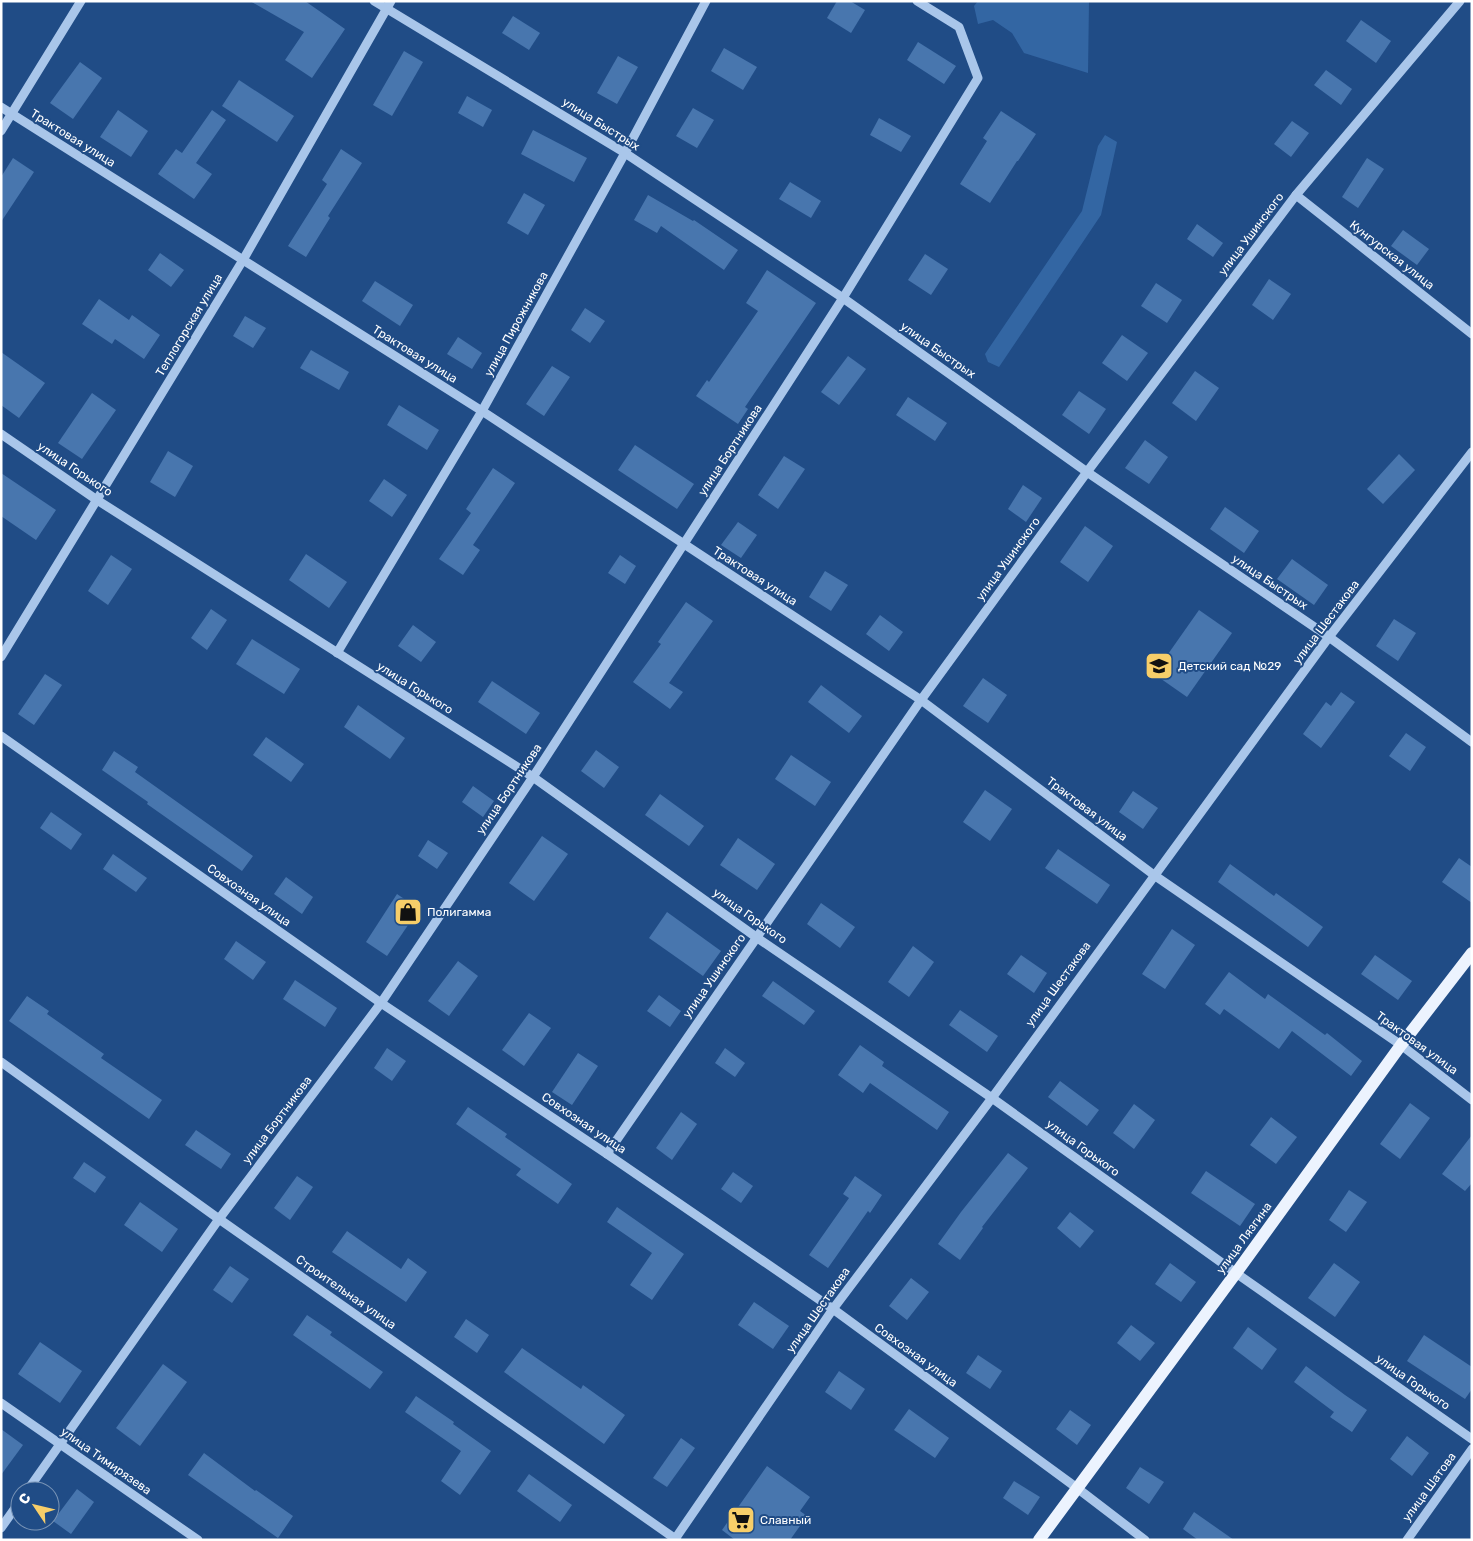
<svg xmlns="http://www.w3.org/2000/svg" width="1473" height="1541" font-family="Rubik,sans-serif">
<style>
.green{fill:#3366a3}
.building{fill:#4876ae}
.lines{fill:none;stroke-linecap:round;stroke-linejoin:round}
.minor{stroke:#a9c6ea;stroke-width:9}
.major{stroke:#ecf3fe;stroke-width:12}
.labels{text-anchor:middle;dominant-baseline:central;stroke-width:4;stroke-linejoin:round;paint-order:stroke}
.street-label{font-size:12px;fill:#fff;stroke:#204c86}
.poi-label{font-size:12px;fill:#fff;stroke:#204c86;text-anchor:start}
</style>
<rect width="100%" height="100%" fill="#204c86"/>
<g class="green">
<path d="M 978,1 L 1089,1 L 1088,73 L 1024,53 L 1012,33 L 993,20 L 978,24 L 974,6 Z"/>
<path d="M 1105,135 L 1117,142 L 1101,215 L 999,367 L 988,362 L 985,354 L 1082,211 L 1098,146 Z"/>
</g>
<g class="building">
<path d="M 250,1 L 305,1 L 345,29 L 312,78 L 285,60 L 304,32 Z"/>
<path d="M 837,1 L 850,1 L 865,10 L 851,33 L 827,18 Z"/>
<path d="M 513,16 L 540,33 L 529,50 L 502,33 Z"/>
<path d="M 1361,20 L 1391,41 L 1376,63 L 1346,41 Z"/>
<path d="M 918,42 L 956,66 L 944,84 L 907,60 Z"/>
<path d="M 724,48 L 757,67 L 743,90 L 711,71 Z"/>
<path d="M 404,51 L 423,62 L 392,116 L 373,105 Z"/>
<path d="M 618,56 L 638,67 L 617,104 L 597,93 Z"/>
<path d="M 80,62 L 102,78 L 73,119 L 50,103 Z"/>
<path d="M 1326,70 L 1352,89 L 1341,105 L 1314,85 Z"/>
<path d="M 239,80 L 294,116 L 277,142 L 222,106 Z"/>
<path d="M 467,96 L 492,110 L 483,127 L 458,113 Z"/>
<path d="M 693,108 L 714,120 L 697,148 L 676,136 Z"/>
<path d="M 118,110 L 148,131 L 131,157 L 100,137 Z"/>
<path d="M 212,110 L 226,120 L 196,163 L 212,174 L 194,199 L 158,174 L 176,149 L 182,153 Z"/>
<path d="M 1001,111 L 1036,134 L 1018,161 L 1017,161 L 990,203 L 960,184 L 987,141 L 983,138 Z"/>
<path d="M 879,118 L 911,136 L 901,152 L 870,135 Z"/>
<path d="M 1292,121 L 1309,133 L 1291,157 L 1274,144 Z"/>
<path d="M 533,130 L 587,158 L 574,182 L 521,154 Z"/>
<path d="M 341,149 L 362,163 L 328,216 L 330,218 L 306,257 L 288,246 L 327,184 L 322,180 Z"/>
<path d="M 13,158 L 34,172 L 1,222 L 1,177 Z"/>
<path d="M 1367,158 L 1384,169 L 1358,208 L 1342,197 Z"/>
<path d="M 790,182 L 821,201 L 811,218 L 779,199 Z"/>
<path d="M 524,193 L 545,205 L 528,235 L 507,223 Z"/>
<path d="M 648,195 L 693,221 L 694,220 L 738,250 L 724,270 L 661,226 L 657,233 L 634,220 Z"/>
<path d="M 1197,224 L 1223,243 L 1213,257 L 1187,239 Z"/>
<path d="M 1403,230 L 1429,249 L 1417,265 L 1391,246 Z"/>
<path d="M 160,253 L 184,270 L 171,287 L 148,270 Z"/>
<path d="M 925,254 L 948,269 L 931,295 L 908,280 Z"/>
<path d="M 767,270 L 816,303 L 745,407 L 748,409 L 738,424 L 696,396 L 707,380 L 709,382 L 758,311 L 746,303 Z"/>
<path d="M 1269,279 L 1291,294 L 1273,320 L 1252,305 Z"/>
<path d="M 375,281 L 413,305 L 400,326 L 362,301 Z"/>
<path d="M 1156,283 L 1182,300 L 1167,323 L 1141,306 Z"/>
<path d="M 99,299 L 129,320 L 132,315 L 160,335 L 144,359 L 115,339 L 112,344 L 82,324 Z"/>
<path d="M 585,308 L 605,321 L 590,343 L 571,330 Z"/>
<path d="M 245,316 L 266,328 L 253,348 L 233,336 Z"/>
<path d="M 1122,335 L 1148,353 L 1127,381 L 1102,363 Z"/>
<path d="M 458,337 L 482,353 L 472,369 L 447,354 Z"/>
<path d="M 311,350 L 349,372 L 339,390 L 300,368 Z"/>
<path d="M 1,352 L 45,383 L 19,418 L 1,405 Z"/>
<path d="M 848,356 L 866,369 L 839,405 L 821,392 Z"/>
<path d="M 552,366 L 570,377 L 544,416 L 526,404 Z"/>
<path d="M 1195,371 L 1219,388 L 1196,421 L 1172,403 Z"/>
<path d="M 1079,391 L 1106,409 L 1089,434 L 1062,415 Z"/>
<path d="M 92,393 L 116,410 L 82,459 L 58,443 Z"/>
<path d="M 908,397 L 947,423 L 935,441 L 896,415 Z"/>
<path d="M 399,405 L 439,430 L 427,450 L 387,425 Z"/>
<path d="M 1145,440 L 1168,457 L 1149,484 L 1125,468 Z"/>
<path d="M 635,445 L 694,484 L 677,509 L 618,470 Z"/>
<path d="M 168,451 L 193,466 L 175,497 L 150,482 Z"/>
<path d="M 1399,454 L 1415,470 L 1383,504 L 1367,489 Z"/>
<path d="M 784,456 L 805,469 L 778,509 L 758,495 Z"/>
<path d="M 493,468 L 515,483 L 473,545 L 480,550 L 463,575 L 439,559 L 471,513 L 466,509 Z"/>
<path d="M 1,473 L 56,510 L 36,540 L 1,516 Z"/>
<path d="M 384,479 L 407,495 L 392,517 L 369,501 Z"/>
<path d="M 1023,485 L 1042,498 L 1026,522 L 1008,509 Z"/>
<path d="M 1225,507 L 1259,531 L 1244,553 L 1210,529 Z"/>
<path d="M 738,522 L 757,535 L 741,558 L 721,545 Z"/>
<path d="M 1085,526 L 1113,546 L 1088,582 L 1060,562 Z"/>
<path d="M 306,554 L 347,582 L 329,608 L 289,580 Z"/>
<path d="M 111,555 L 132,569 L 108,605 L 88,591 Z"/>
<path d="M 620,555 L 636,566 L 625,584 L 608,573 Z"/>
<path d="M 1292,559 L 1328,585 L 1314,605 L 1277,579 Z"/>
<path d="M 825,571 L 848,585 L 831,611 L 809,597 Z"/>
<path d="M 686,602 L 713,621 L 669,683 L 683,692 L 670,709 L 633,682 L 661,644 L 658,642 Z"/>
<path d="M 211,609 L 227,620 L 207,650 L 191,638 Z"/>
<path d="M 1199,610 L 1232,633 L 1187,697 L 1154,674 Z"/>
<path d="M 880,615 L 903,632 L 889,651 L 866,634 Z"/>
<path d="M 1394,619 L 1416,633 L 1398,661 L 1376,646 Z"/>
<path d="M 413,625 L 436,642 L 421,662 L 398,646 Z"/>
<path d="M 252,639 L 300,669 L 284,694 L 236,664 Z"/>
<path d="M 45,674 L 62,685 L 34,725 L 18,714 Z"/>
<path d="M 983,678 L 1007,695 L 988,723 L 963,706 Z"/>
<path d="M 492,681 L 540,713 L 526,734 L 478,702 Z"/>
<path d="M 821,685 L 862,716 L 849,733 L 808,702 Z"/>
<path d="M 1341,692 L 1355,702 L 1321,748 L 1303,734 L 1326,702 L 1331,706 Z"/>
<path d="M 358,705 L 405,738 L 390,759 L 344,727 Z"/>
<path d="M 1406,733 L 1426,747 L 1410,771 L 1389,756 Z"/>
<path d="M 266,737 L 304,764 L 291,782 L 253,755 Z"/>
<path d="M 596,750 L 619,767 L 604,788 L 581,771 Z"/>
<path d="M 114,751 L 138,767 L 135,772 L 253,856 L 242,871 L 147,804 L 148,802 L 102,770 Z"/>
<path d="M 791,755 L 831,782 L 815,806 L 775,779 Z"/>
<path d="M 473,786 L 494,801 L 483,817 L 462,802 Z"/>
<path d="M 985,790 L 1012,809 L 990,841 L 963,822 Z"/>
<path d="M 1133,791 L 1158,808 L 1143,829 L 1119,812 Z"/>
<path d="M 660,794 L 704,826 L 689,846 L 645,815 Z"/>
<path d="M 51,812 L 82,834 L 71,850 L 40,828 Z"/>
<path d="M 542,836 L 568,854 L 534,901 L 509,883 Z"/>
<path d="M 738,838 L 775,864 L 757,890 L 720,865 Z"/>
<path d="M 428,840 L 448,853 L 437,869 L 418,856 Z"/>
<path d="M 1058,849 L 1110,885 L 1097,904 L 1045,868 Z"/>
<path d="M 113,854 L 147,878 L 136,892 L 103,869 Z"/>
<path d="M 1459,858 L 1472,867 L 1472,903 L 1442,882 Z"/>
<path d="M 1230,864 L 1274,896 L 1276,893 L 1323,927 L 1308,947 L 1218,882 Z"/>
<path d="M 286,877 L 313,897 L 302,914 L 274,894 Z"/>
<path d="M 397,894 L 419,909 L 387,956 L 366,942 Z"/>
<path d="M 821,903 L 855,927 L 840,948 L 807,924 Z"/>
<path d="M 667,912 L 721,951 L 703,976 L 649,938 Z"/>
<path d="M 1172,929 L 1195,945 L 1165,989 L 1142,974 Z"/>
<path d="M 236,941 L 266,962 L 253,980 L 224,959 Z"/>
<path d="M 913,946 L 934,962 L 909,997 L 888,982 Z"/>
<path d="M 1021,955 L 1047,973 L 1034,993 L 1007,974 Z"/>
<path d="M 1375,955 L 1412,981 L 1398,1000 L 1361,974 Z"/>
<path d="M 458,961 L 478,976 L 449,1016 L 428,1001 Z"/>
<path d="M 1229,972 L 1265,999 L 1268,994 L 1325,1035 L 1327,1033 L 1362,1061 L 1351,1076 L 1292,1031 L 1279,1049 L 1224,1009 L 1220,1015 L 1205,1004 Z"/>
<path d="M 295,980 L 337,1008 L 325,1027 L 283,999 Z"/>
<path d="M 773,981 L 815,1011 L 804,1025 L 762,996 Z"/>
<path d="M 659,995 L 681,1011 L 670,1027 L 647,1011 Z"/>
<path d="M 27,996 L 49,1011 L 47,1014 L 104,1054 L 101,1058 L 162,1100 L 149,1119 L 9,1021 Z"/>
<path d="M 960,1010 L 998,1036 L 987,1052 L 949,1025 Z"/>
<path d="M 529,1013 L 551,1028 L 524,1066 L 502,1050 Z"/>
<path d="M 860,1045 L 884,1062 L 882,1066 L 949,1112 L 937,1130 L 870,1083 L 863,1093 L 838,1075 Z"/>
<path d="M 387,1048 L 406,1061 L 392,1081 L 374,1068 Z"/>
<path d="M 725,1048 L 745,1063 L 735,1077 L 715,1063 Z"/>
<path d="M 578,1053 L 598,1066 L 572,1105 L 552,1092 Z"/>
<path d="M 1060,1081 L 1099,1110 L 1087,1126 L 1048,1097 Z"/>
<path d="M 1410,1103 L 1430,1118 L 1400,1159 L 1380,1144 Z"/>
<path d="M 1134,1104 L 1155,1120 L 1134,1149 L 1113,1133 Z"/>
<path d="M 468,1107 L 507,1134 L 505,1137 L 572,1184 L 558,1204 L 516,1175 L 521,1169 L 456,1124 Z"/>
<path d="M 681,1112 L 697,1124 L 672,1160 L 656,1148 Z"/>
<path d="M 1271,1117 L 1297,1137 L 1276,1164 L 1250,1145 Z"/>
<path d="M 196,1130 L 231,1154 L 221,1169 L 185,1145 Z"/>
<path d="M 1472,1135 L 1472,1183 L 1465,1191 L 1442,1174 Z"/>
<path d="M 1008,1153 L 1028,1168 L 982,1227 L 983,1228 L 960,1260 L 938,1244 L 961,1212 Z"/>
<path d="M 84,1162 L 106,1177 L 95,1193 L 73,1178 Z"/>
<path d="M 1206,1171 L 1255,1204 L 1240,1226 L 1191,1193 Z"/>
<path d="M 733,1172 L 753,1186 L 741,1203 L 721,1189 Z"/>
<path d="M 297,1176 L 313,1187 L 290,1220 L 274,1208 Z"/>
<path d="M 855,1176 L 882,1195 L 870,1213 L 868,1211 L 828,1268 L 809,1255 L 849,1198 L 843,1194 Z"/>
<path d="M 1349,1190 L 1367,1202 L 1346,1232 L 1329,1220 Z"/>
<path d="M 140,1202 L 178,1229 L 162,1252 L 124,1225 Z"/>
<path d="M 617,1207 L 684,1254 L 652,1300 L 630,1285 L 652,1253 L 607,1222 Z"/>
<path d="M 1070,1212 L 1094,1231 L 1080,1248 L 1057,1228 Z"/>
<path d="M 347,1231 L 401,1269 L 408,1258 L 427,1272 L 406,1302 L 332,1252 Z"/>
<path d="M 1170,1263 L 1196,1282 L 1181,1302 L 1155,1284 Z"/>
<path d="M 1334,1263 L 1360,1282 L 1335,1317 L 1308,1298 Z"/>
<path d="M 230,1266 L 249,1279 L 232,1303 L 213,1290 Z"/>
<path d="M 911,1278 L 929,1292 L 907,1320 L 889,1306 Z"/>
<path d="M 754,1302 L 789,1326 L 773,1349 L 738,1325 Z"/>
<path d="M 307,1315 L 332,1332 L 330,1335 L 383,1372 L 370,1389 L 293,1335 Z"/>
<path d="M 466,1319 L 489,1335 L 477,1353 L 454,1337 Z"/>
<path d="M 1131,1325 L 1155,1343 L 1140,1361 L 1117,1343 Z"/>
<path d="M 1248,1327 L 1277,1349 L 1262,1370 L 1233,1348 Z"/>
<path d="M 1424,1335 L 1472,1367 L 1472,1389 L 1465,1399 L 1407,1361 Z"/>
<path d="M 40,1342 L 82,1371 L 60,1403 L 18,1374 Z"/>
<path d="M 522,1348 L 581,1389 L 583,1385 L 625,1415 L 604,1444 L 504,1372 Z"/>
<path d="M 978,1355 L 1002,1371 L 990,1389 L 966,1373 Z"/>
<path d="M 163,1364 L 187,1382 L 140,1446 L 116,1428 Z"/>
<path d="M 1306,1366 L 1345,1395 L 1367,1410 L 1352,1432 L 1330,1417 L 1334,1412 L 1294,1382 Z"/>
<path d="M 839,1371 L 865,1389 L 851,1410 L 825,1392 Z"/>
<path d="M 416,1396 L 454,1422 L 453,1424 L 491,1451 L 460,1495 L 441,1481 L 461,1451 L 405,1412 Z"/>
<path d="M 909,1409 L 949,1438 L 935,1458 L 894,1430 Z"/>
<path d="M 1070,1410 L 1091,1425 L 1077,1445 L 1056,1429 Z"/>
<path d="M 1,1429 L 23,1445 L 1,1475 Z"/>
<path d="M 1407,1436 L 1429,1453 L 1412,1476 L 1390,1459 Z"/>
<path d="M 681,1438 L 695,1448 L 667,1487 L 653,1478 Z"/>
<path d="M 204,1453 L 255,1491 L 256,1490 L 293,1516 L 278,1538 L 188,1475 Z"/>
<path d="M 767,1466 L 810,1497 L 800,1511 L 807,1516 L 790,1540 L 735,1540 L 722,1530 Z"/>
<path d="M 1140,1467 L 1164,1482 L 1149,1504 L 1126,1488 Z"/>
<path d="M 529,1474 L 572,1505 L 560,1522 L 517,1491 Z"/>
<path d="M 1014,1481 L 1040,1497 L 1028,1515 L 1003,1498 Z"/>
<path d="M 77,1489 L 94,1502 L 71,1534 L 53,1521 Z"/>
<path d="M 1194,1512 L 1234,1540 L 1198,1540 L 1183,1529 Z"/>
</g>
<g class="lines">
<g class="minor">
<path d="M 374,1 L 625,153 L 843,298 L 1087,472 L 1329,637 L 1472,742"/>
<path d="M 1,107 L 482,411 L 921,700 L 1154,875 L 1401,1045 L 1472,1100"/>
<path d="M 1,131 L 81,1"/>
<path d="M 1296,195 L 1472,334"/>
<path d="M 1,434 L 97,500 L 533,777 L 756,937 L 992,1098 L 1236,1273 L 1472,1439"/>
<path d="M 337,653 L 482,411 L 625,153 L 706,1"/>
<path d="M 1,657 L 243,260 L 391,1"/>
<path d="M 1,736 L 381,1003 L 607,1154 L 833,1309 L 1077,1488 L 1145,1540"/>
<path d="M 1,1062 L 219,1219 L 677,1540"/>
<path d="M 607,1154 L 921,700 L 1087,472 L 1296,195 L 1460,1"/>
<path d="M 1,1403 L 198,1540"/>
<path d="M 27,1491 L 219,1219 L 381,1003 L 533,777 L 843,298 L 978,78 L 959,27 L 917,1"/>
<path d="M 1,1528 L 20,1501"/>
<path d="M 675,1539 L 833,1309 L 992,1098 L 1329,637 L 1472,452"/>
<path d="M 1407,1540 L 1472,1449"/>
</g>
<path class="major" d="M 1039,1540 L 1236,1273 L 1401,1045 L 1472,953"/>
</g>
<defs>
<symbol id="school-square" viewBox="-11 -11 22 22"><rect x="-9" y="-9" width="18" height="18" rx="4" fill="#f7ce69" stroke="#204c86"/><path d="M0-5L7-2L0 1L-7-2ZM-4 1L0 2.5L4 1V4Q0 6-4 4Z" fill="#111"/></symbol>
<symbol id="shop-square" viewBox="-11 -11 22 22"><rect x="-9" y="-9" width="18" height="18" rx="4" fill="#f7ce69" stroke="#204c86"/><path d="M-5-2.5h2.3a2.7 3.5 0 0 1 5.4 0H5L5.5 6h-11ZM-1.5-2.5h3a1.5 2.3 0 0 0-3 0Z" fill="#111"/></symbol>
<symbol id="supermarket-square" viewBox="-11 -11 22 22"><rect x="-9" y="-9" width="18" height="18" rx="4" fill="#f7ce69" stroke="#204c86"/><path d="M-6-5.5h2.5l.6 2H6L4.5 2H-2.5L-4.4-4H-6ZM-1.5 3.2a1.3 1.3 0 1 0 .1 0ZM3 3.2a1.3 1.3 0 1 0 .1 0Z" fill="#111"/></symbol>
</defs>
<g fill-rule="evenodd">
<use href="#school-square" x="1143" y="650" width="32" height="32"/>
<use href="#shop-square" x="392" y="896" width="32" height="32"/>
<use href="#supermarket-square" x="725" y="1504" width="32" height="32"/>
</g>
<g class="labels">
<g class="street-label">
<text transform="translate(601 124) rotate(32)">улица Быстрых</text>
<text transform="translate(73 138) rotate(32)">Трактовая улица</text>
<text transform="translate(1251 234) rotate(-53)">улица Ушинского</text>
<text transform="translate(1392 255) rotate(38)">Кунгурская улица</text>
<text transform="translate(516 324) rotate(-61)">улица Пирожникова</text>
<text transform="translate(189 325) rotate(-59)">Теплогорская улица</text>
<text transform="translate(938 350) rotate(35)">улица Быстрых</text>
<text transform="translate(415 354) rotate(32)">Трактовая улица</text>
<text transform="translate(730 450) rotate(-57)">улица Бортникова</text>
<text transform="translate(75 469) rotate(34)">улица Горького</text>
<text transform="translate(1008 559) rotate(-54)">улица Ушинского</text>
<text transform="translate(755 576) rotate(33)">Трактовая улица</text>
<text transform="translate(1270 582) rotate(34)">улица Быстрых</text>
<text transform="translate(1326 622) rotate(-53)">улица Шестакова</text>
<text transform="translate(415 688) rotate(32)">улица Горького</text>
<text transform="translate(509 789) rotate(-56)">улица Бортникова</text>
<text transform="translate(1087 809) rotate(37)">Трактовая улица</text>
<text transform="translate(249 895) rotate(35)">Совхозная улица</text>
<text transform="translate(750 916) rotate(35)">улица Горького</text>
<text transform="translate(714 976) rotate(-55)">улица Ушинского</text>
<text transform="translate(1058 984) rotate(-54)">улица Шестакова</text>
<text transform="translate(1417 1043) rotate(36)">Трактовая улица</text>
<text transform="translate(277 1120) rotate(-53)">улица Бортникова</text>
<text transform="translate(584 1123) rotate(34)">Совхозная улица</text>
<text transform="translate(1083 1148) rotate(36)">улица Горького</text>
<text transform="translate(1244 1238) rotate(-54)">улица Лязгина</text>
<text transform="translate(346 1292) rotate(35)">Строительная улица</text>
<text transform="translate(818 1310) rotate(-55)">улица Шестакова</text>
<text transform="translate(916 1355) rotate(36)">Совхозная улица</text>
<text transform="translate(1413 1382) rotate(35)">улица Горького</text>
<text transform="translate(106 1461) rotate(35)">улица Тимирязева</text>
<text transform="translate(1429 1487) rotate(-54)">улица Шатова</text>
</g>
<g class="poi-label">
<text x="1178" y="666">Детский сад №29</text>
<text x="427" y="912">Полигамма</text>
<text x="760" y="1520">Славный</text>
</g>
</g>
<rect width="1473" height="1541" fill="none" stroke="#ffffff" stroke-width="5"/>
<g transform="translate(35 1506) rotate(305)"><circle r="24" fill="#204c86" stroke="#7994b6"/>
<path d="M0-4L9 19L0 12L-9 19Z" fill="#f7ce69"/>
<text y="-8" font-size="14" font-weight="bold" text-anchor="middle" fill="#ffffff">С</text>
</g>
</svg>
